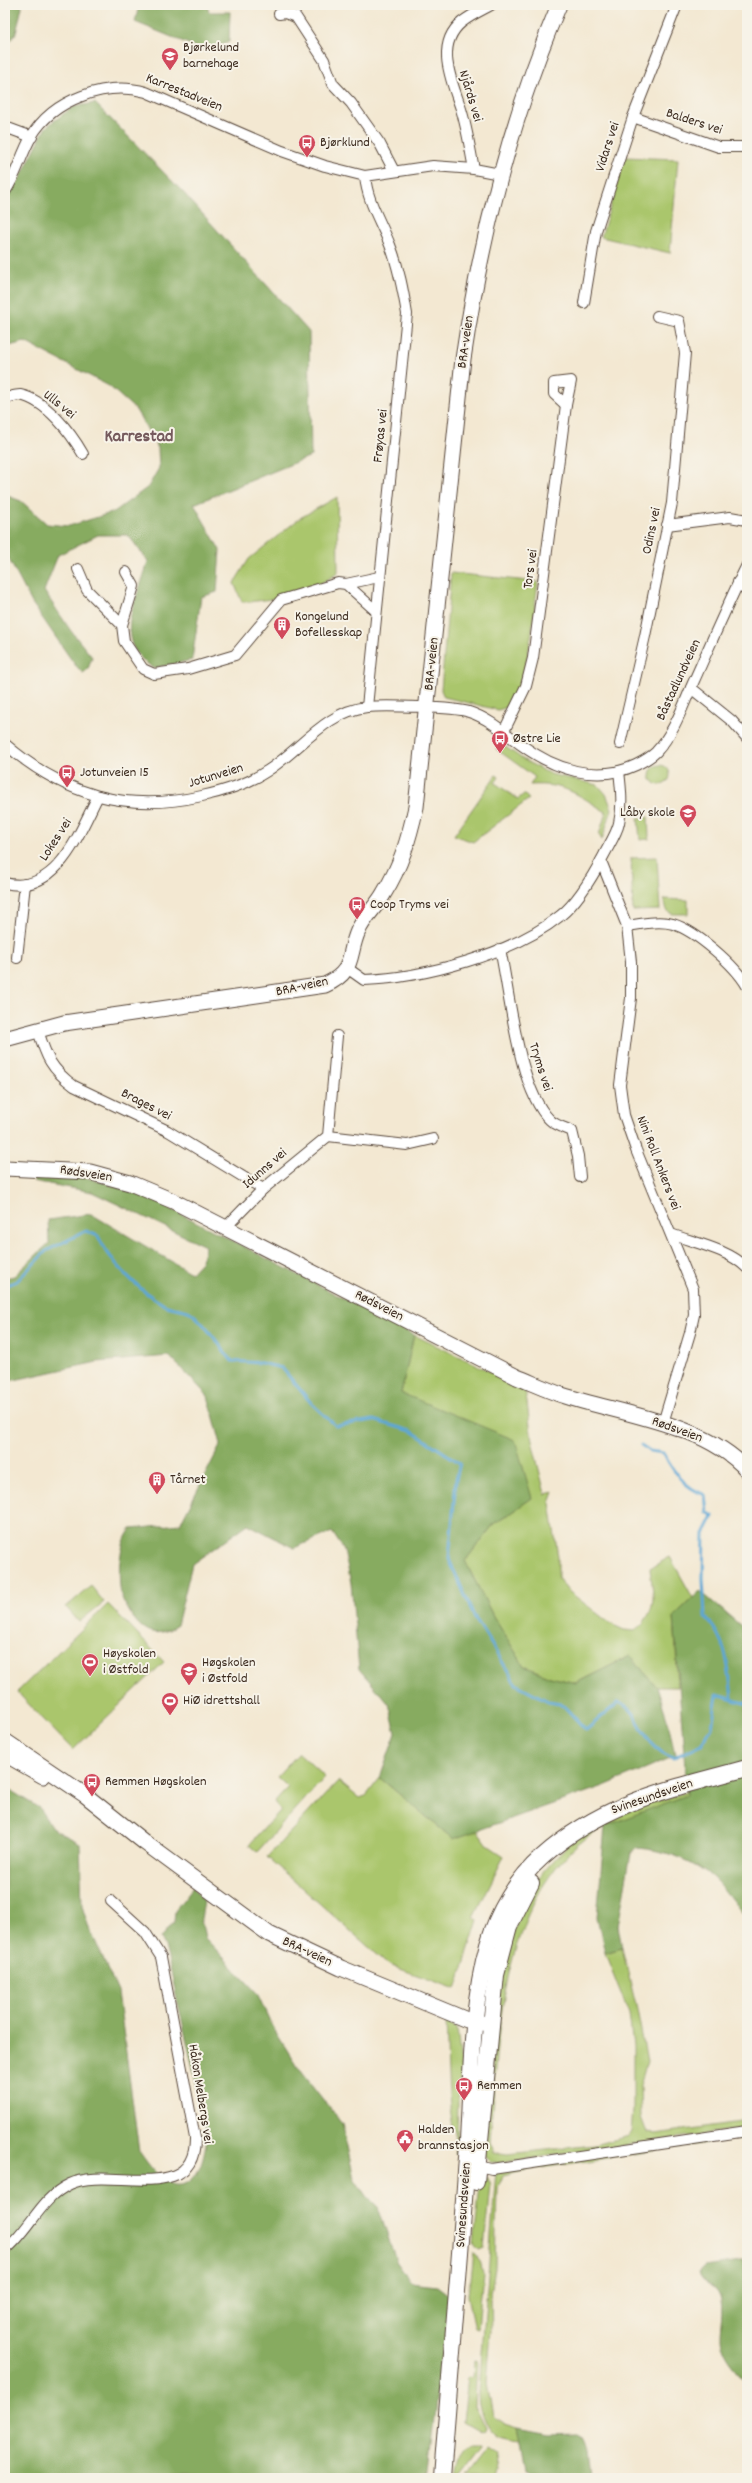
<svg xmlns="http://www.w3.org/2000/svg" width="752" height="2483" font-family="Dekko,sans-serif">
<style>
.green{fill:#aac66c;stroke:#727845}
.forest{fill:#87ab60;stroke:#616a3f}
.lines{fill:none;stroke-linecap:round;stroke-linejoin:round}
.stream{stroke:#5da7d5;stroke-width:3}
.minor-casing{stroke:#574639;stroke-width:12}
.primary-casing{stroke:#574639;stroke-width:17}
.trunk-casing{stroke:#574639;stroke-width:18}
.minor{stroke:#fff;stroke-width:10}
.primary{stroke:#fff;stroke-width:15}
.trunk{stroke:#fff;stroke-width:16}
.labels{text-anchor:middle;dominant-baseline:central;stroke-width:4;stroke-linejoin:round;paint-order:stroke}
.poi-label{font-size:14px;fill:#3b2a1e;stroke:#f7f3e8;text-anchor:start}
.street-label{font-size:14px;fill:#3b2a1e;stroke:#f7f3e8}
.district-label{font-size:18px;font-weight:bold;fill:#755a5d;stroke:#f7f3e8}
</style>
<rect width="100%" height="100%" fill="#f7f3e8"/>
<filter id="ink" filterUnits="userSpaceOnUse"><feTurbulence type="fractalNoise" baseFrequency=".025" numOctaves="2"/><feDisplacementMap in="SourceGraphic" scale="8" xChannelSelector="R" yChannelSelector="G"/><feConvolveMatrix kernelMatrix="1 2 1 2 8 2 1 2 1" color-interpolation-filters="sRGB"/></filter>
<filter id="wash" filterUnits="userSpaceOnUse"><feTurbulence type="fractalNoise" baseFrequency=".012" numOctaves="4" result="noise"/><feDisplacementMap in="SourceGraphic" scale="16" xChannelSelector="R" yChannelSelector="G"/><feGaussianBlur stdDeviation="0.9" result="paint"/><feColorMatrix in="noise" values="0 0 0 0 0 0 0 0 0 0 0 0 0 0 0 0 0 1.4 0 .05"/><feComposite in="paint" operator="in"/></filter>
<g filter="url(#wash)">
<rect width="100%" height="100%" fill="#f3e8d2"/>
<g class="green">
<path d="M 625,157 L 678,159 L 670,253 L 601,237 Z"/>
<path d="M 337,497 L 338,573 C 312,591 275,601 242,602 L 234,583 L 249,559 L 300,518 Z"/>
<path d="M 451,573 L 538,582 C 532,625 531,670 508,707 L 498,710 L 444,697 L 441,690 Z"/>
<path d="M 500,743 L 524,760 L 550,774 L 598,785 L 606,794 L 612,809 L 602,840 L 599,835 L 606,812 C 577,794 564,783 530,785 L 535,777 L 496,749 Z"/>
<circle cx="660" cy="775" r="10"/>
<path d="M 496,775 L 499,777 L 495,783 L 518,799 L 524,794 L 529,799 L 473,842 L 454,835 Z"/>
<path d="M 648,817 L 649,839 L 640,840 L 638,818 Z"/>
<path d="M 657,857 L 660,910 L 633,911 L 631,858 Z"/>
<path d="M 664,899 L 688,900 L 688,914 L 672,914 L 667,911 Z"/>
<path d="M 414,1335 L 525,1388 L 532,1441 L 545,1494 L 554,1492 L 550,1503 L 558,1557 L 558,1578 L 567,1590 L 611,1624 L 624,1630 L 636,1631 C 659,1607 653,1598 650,1568 L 670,1557 L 693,1598 L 674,1616 L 678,1687 L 657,1687 L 630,1656 L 576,1683 L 550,1677 L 524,1666 L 493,1616 L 465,1561 L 493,1525 L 532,1498 L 401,1393 Z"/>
<path d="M 91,1586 L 104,1602 L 79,1622 L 66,1607 Z"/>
<path d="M 108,1604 L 164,1662 L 73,1750 L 17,1692 Z"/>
<path d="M 299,1753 L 325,1777 L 257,1852 L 249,1845 L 281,1810 L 274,1802 L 288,1787 L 277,1777 Z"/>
<path d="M 747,1773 L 692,1853 L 605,1826 C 500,1884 497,2037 490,2142 L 494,2152 L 507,2154 L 595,2145 L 628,2136 L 631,2132 L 633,2109 L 633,2046 L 629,2014 L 605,1953 L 622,1948 L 637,2010 L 647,2061 L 640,2086 L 641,2117 L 647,2133 L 656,2134 L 747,2121 L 747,2128 L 498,2163 L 491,2161 L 484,2154 L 502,1959 L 532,1885 L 570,1842 L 607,1817 Z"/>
<path d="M 380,1778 L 453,1839 L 477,1830 L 489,1846 L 504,1856 L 474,1917 L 478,1920 L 456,1989 L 389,1965 L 267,1857 L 338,1781 L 359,1798 L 366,1796 Z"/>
<path d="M 446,2022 L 457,2028 L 462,2074 L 458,2101 L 457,2152 L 455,2153 L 455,2129 L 453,2129 C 447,2094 448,2058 446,2022 Z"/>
<path d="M 747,2133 L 747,2137 L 527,2170 L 503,2176 L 497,2189 L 495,2268 L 490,2300 L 491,2331 L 487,2384 L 493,2416 L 504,2424 L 517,2428 L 520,2443 C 514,2442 504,2441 498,2438 C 484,2429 479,2406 479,2392 L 496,2171 Z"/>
<path d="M 486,2177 L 490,2184 L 484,2248 L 479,2250 L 474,2244 L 480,2185 Z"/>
<path d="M 473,2253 L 481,2263 L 483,2272 L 478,2329 L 475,2328 L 468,2296 Z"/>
<path d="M 474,2360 L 477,2361 L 475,2406 L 486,2429 L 484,2434 L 463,2422 L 468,2377 L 473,2378 Z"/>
<path d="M 472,2447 L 483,2447 L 483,2449 L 461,2478 L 456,2478 C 459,2467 459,2451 472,2447 Z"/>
<path d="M 489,2450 L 498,2456 L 493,2478 L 467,2478 Z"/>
</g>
<g class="forest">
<path d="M 5,5 L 21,5 L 22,7 L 16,33 L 5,48 Z"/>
<path d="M 139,5 L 207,5 L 209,12 L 230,12 L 229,42 L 206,51 L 135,22 Z"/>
<path d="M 95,103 L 181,190 L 309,332 L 311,456 L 194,504 L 220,550 L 217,592 L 201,597 L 192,660 L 154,668 C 108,641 139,599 148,561 L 128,535 L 98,535 L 58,555 L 44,591 L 71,631 L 92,657 L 88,669 L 83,673 L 75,665 L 32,603 L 5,552 L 5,495 L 21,501 L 47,524 L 69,526 L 114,512 L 148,487 L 159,468 L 158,448 L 136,410 L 109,386 L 25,342 L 5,347 L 5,196 L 19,180 L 46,127 L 73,107 Z"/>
<path d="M 37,1175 L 81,1176 L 115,1186 L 156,1201 L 414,1335 L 401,1393 L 515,1440 L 532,1498 L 493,1525 L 465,1561 L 493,1616 L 524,1666 L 550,1677 L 576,1683 L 630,1656 L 657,1687 L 669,1725 L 675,1756 L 604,1786 L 453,1839 L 380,1778 L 396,1733 L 389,1704 L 359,1669 L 351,1583 L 344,1550 L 332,1532 L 294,1548 L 248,1524 L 192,1564 L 177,1625 C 155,1641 139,1630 128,1609 C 125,1604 122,1599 121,1595 C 118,1575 118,1545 131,1529 L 180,1524 L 221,1444 L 208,1396 L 169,1356 L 97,1362 L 5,1382 L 5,1278 L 14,1276 L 49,1243 L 48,1220 L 91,1214 L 191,1273 L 202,1261 L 205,1246 L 92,1192 L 33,1181 Z"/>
<path d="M 700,1591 L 747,1631 L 747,1918 C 733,1903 722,1884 706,1872 C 686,1857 661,1850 637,1848 L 631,1853 L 618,1926 L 622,1948 L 605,1953 L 597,1917 L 605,1826 L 687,1795 L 674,1616 Z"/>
<path d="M 5,1787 L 39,1808 L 53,1829 L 80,1843 L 82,1906 L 88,1925 L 118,1992 L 139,2151 C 148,2164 166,2191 185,2184 C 199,2179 204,2156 206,2143 C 208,2122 199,2097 195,2077 C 185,2033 175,1990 165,1946 L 161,1938 L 174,1922 L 175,1910 L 193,1887 L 204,1901 L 201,1919 L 205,1938 L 257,1993 L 272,2026 L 297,2066 L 342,2124 L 354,2178 L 366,2196 L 378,2207 L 396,2261 L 411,2283 L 437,2286 L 454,2299 L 444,2341 L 428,2478 L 5,2478 Z"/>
<path d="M 747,2260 L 747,2382 C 735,2369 721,2356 720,2337 C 720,2324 724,2311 720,2297 C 716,2285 700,2283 699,2271 L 704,2266 Z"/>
<path d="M 517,2428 L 548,2434 L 577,2433 L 584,2437 L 588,2449 L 591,2478 L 530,2478 L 525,2474 Z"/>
</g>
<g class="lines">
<g class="stream">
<path d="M 5,1286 L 17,1281 L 46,1251 L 86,1231 L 98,1236 C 109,1260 139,1291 163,1304 C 171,1309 182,1308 190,1312 C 202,1319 222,1349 232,1361 L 261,1363 L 282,1368 L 312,1404 L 336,1426 L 373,1420 L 411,1431 L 460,1463 L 456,1479 L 449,1559 L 474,1616 L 516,1684 L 548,1701 L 561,1703 L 586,1730 L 619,1702 C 644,1714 638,1744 673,1758 L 702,1744 L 712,1727 L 717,1695 L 747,1704"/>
<path d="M 641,1445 L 650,1451 L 663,1453 C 674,1472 683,1487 705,1495 L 707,1512 L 713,1516 L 704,1534 L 703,1578 L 705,1617 C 727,1639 729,1669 732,1699"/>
</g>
</g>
</g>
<g filter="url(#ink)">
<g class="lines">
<defs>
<g id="minor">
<path d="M 279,14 L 285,13 L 296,17 L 324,60 L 333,84 L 351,103 L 380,144 L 394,171"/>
<path d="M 633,117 L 719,147 L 747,147"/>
<path d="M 5,127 L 32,137"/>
<path d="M 474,169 C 470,149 467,128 461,109 C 452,81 434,45 462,22 C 471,15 482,10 491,5"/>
<path d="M 365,176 C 367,201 381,222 390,245 C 399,268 403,290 407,314 L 367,707"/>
<path d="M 5,192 C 16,176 21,155 31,137 C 53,99 106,81 146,92 L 282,151 L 325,166 L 365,176 L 433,166 L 474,169 L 500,174"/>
<path d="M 584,303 L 596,231 L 633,117 L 677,5"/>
<path d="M 571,381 L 566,405 L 554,394 L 554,383 Z"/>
<path d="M 5,398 C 10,397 16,395 20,395 C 46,400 71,433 83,454"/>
<path d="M 667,525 L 730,517 L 747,520"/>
<path d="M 78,569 L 87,590 L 122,625 L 124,641 L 143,669 L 154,674 L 188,669 L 235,655 L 281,600 L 338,583 L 346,584 L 376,611"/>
<path d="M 738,582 L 747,591"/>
<path d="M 346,584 L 379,577"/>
<path d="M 122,625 L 134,586 L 126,572"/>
<path d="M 691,688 L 732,721 L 747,738"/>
<path d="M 504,731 L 526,686 L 533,658 L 566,405"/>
<path d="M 5,744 C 64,795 125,813 202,796 C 225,791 248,784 267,771 C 300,750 326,711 367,707 C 383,705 455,707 469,712 C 488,718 504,732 520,744 C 554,769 596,784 636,765 C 642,762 651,757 656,752 C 674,733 683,706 693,683 C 711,643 728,603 747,565"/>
<path d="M 620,744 L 645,636 L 672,503 L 685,353 L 679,321 L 657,316"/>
<path d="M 601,861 L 627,926 L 631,962 L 631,998 L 620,1085 L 624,1115 L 636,1150 L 693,1289 L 694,1315 L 690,1333 L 663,1423"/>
<path d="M 5,883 C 57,896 79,833 98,796"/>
<path d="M 627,926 C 641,924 659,920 673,924 C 696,931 735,965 747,986"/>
<path d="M 500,949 C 510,994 518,1089 550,1120 C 555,1125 565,1128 572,1131 L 578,1156 L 580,1177"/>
<path d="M 17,958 L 25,884"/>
<path d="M 347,968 L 364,980 C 423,978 513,954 560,916 C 578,902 593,876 604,855 C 609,845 617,833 619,823 C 623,806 621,788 619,771"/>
<path d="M 38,1030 C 46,1057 51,1069 74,1086 L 168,1131 L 263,1189"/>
<path d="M 328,1136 L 407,1145 L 433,1139"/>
<path d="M 225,1228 L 263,1189 L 328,1136 L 337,1036"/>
<path d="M 671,1234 C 695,1243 728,1249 747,1268"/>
<path d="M 478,2166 L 492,2169 L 747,2131"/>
<path d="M 5,2250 C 30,2231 40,2198 70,2184 C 109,2165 196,2207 195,2138 L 161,1957 L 145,1932 L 111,1901"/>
</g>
<g id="primary">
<path d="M 5,1039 L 64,1023 L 325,985 C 356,971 347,956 358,931 C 364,917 377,906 384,893 C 401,866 409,838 416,807 L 463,359 C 481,237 511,118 559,5"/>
<path d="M 5,1168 L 90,1172 L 130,1183 L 173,1201 L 517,1377 C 532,1383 547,1390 562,1395 C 620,1414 705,1423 747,1470"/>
<path d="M 5,1741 L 85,1795 L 144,1842 L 269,1934 L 341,1968 L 467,2020 L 487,2024"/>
<path d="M 5,1754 L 43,1776"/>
</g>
<g id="trunk">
<path d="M 476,2182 L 496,1975 L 509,1926 L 531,1883"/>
<path d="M 442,2478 C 450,2371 460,2264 467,2157 C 472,2087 469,2013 488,1945 C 497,1913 516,1880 542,1857 C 604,1802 670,1789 747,1768"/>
</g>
</defs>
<use href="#minor" class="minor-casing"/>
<use href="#primary" class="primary-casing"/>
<use href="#trunk" class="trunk-casing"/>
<use href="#minor" class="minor"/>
<use href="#primary" class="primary"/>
<use href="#trunk" class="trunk"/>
</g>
</g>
<defs>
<symbol id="school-pin" viewBox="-11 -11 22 30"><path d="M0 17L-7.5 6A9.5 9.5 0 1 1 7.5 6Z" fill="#d1495b" stroke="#f7f3e8"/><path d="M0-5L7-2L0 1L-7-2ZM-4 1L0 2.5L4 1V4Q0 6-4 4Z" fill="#fff"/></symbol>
<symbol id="bus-pin" viewBox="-11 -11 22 30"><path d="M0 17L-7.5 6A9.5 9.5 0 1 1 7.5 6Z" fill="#d1495b" stroke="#f7f3e8"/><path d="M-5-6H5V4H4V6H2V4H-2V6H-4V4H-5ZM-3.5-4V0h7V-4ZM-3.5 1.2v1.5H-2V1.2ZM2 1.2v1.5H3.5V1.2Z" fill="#fff"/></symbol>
<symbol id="building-pin" viewBox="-11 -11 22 30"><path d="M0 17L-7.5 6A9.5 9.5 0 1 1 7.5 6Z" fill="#d1495b" stroke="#f7f3e8"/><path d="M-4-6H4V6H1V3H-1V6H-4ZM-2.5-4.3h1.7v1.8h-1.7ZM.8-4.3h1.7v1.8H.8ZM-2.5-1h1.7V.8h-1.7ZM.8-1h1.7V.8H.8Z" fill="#fff"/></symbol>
<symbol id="stadium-pin" viewBox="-11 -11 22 30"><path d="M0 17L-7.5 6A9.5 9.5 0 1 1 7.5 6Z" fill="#d1495b" stroke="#f7f3e8"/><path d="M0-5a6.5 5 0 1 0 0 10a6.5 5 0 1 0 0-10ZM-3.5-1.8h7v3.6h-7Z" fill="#fff"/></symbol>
<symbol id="university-pin" viewBox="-11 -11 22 30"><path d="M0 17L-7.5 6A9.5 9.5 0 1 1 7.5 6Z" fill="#d1495b" stroke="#f7f3e8"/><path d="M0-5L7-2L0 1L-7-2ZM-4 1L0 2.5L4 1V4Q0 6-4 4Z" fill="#fff"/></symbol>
<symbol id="civic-pin" viewBox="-11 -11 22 30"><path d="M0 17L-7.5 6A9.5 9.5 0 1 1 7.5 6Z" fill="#d1495b" stroke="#f7f3e8"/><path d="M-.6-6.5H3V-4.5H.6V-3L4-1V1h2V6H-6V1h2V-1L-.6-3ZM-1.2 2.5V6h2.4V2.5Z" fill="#fff"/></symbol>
</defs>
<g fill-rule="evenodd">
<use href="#school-pin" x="160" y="46" width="20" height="27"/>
<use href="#bus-pin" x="297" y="133" width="20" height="27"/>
<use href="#building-pin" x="272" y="615" width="20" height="27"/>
<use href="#bus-pin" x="490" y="729" width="20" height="27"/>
<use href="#bus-pin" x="57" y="763" width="20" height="27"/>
<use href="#school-pin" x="678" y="803" width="20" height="27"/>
<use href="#bus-pin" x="347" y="895" width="20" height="27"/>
<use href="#building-pin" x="147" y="1470" width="20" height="27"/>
<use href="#stadium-pin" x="80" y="1652" width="20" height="27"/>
<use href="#university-pin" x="179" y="1661" width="20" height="27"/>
<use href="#stadium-pin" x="160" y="1691" width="20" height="27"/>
<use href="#bus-pin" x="82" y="1772" width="20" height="27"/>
<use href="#bus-pin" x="454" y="2076" width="20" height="27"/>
<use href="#civic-pin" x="395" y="2128" width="20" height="27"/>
</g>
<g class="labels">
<g class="poi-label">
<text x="183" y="48">Bjørkelund<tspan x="183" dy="16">barnehage</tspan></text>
<text x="320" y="143">Bjørklund</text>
<text x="295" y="617">Kongelund<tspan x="295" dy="16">Bofellesskap</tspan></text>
<text x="513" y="739">Østre Lie</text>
<text x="80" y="773">Jotunveien 15</text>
<text x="675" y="813" text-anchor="end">Låby skole</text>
<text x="370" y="905">Coop Tryms vei</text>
<text x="170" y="1480">Tårnet</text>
<text x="103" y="1654">Høyskolen<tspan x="103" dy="16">i Østfold</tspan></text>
<text x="202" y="1663">Høgskolen<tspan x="202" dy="16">i Østfold</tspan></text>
<text x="183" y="1701">HiØ idrettshall</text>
<text x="105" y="1782">Remmen Høgskolen</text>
<text x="477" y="2086">Remmen</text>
<text x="418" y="2130">Halden<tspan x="418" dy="16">brannstasjon</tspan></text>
</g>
<g class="street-label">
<text transform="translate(184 93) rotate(22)">Karrestadveien</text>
<text transform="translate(470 96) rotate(73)">Njårds vei</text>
<text transform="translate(694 122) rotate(18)">Balders vei</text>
<text transform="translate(608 147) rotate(-72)">Vidars vei</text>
<text transform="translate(466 342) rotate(-82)">BRA-veien</text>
<text transform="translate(59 405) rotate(39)">Ulls vei</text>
<text transform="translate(381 436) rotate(-84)">Frøyas vei</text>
<text transform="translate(652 531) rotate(-78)">Odins vei</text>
<text transform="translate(531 569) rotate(-82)">Tors vei</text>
<text transform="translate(432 664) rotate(-84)">BRA-veien</text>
<text transform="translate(679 680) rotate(-65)">Båstadlundveien</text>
<text transform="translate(216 776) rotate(-17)">Jotunveien</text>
<text transform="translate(56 840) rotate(-57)">Lokes vei</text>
<text transform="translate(302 987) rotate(-12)">BRA-veien</text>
<text transform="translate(540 1067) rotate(72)">Tryms vei</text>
<text transform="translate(146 1105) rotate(27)">Brages vei</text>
<text transform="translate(658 1163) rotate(69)">Nini Roll Ankers vei</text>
<text transform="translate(265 1169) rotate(-41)">Idunns vei</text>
<text transform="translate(86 1174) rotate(9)">Rødsveien</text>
<text transform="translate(379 1306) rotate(27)">Rødsveien</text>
<text transform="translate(677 1430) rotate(20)">Rødsveien</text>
<text transform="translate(652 1797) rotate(-19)">Svinesundsveien</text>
<text transform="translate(307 1952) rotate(25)">BRA-veien</text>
<text transform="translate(200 2094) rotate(81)">Håkon Melbergs vei</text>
<text transform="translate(464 2205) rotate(-86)">Svinesundsveien</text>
</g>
<g class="district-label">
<text x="139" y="437">Karrestad</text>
</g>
</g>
<rect width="752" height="2483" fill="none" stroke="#f7f3e8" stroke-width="20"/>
</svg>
